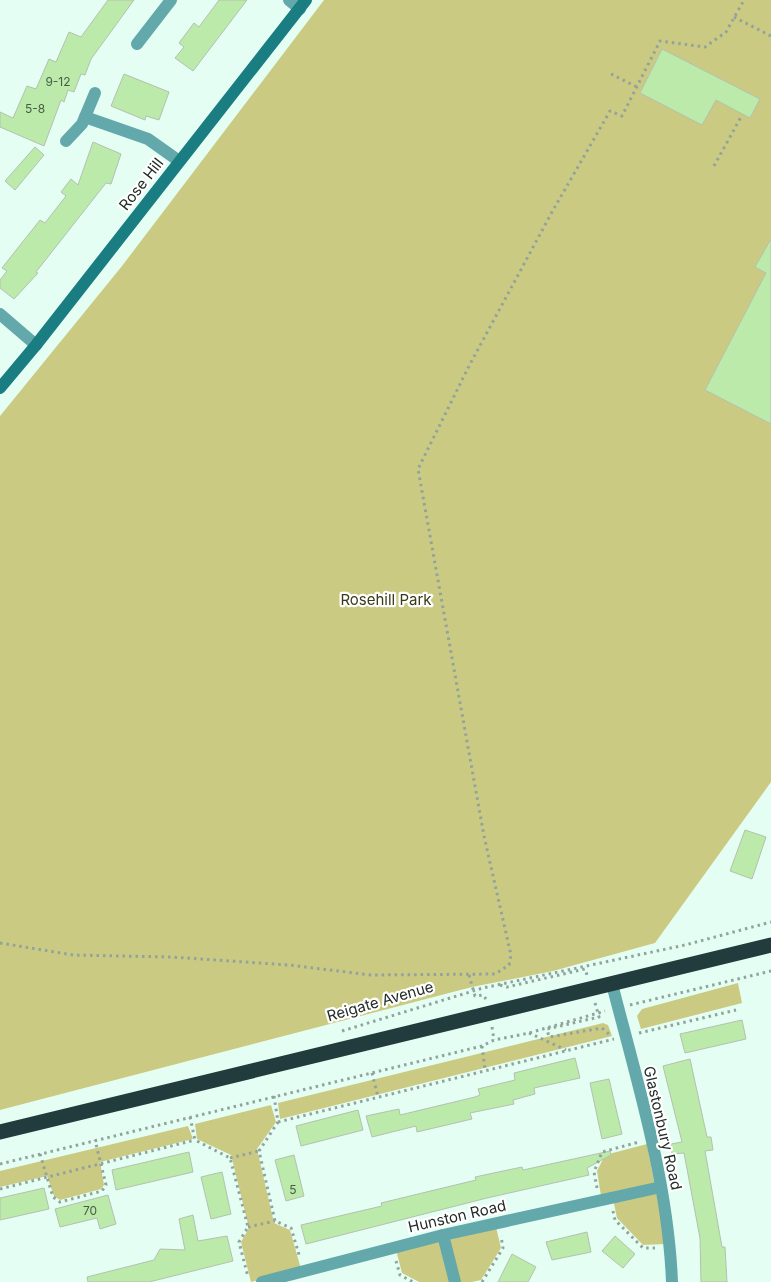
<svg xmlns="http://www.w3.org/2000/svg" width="771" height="1282" font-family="Inter,sans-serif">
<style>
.green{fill:#cbca82}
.building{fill:#bbeaab;stroke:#b4c1af}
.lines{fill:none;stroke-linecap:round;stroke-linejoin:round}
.path{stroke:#91a39c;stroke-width:3;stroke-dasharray:2.5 4;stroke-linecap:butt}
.street{stroke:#63a8ab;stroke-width:12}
.secondary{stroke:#1a7d82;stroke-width:12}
.highway{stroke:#223c3d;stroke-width:15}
.labels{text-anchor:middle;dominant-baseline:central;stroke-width:4.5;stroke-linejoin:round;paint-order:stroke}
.number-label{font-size:12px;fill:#485b48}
.street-label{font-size:15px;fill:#212b27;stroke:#fff}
.park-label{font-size:15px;fill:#3b3a19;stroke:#fff}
</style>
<rect width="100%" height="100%" fill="#e5fef4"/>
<g class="green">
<path d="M 324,0 L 771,0 L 771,782 L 655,943 L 553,971 L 472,987 L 0,1110 L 0,416 L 122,266 Z"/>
<path d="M 738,983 L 742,1003 L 641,1029 L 637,1016 L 642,1009 Z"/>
<path d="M 603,1023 L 608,1025 L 612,1036 L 280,1119 L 278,1103 Z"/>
<path d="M 271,1105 L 276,1122 L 257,1149 L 274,1223 L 290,1230 L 301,1269 L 251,1282 L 241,1242 L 249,1228 L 231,1155 L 197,1139 L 195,1124 Z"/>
<path d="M 188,1126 L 193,1139 L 100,1162 L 104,1185 L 101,1189 L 60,1200 L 54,1196 L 47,1176 L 0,1187 L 0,1171 Z"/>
<path d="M 647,1144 L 666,1244 L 643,1245 L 617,1218 L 612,1194 L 601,1196 L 597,1171 L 605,1155 Z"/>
<path d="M 496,1227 L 501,1248 L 481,1280 L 472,1282 L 419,1282 L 402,1273 L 396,1250 Z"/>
</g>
<g class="building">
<path d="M 108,0 L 134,0 L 91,59 L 85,75 L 81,74 L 74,92 L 68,90 L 64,102 L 61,100 L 44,146 L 0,127 L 0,112 L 13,118 L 27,86 L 36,89 L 49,59 L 56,62 L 69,32 L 81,37 Z"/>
<path d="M 219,0 L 247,0 L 193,71 L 175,58 L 184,47 L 179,43 L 194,23 L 199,27 Z"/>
<path d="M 662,49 L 760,99 L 750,118 L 716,100 L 702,125 L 640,93 Z"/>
<path d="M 124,74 L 169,92 L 159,120 L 146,116 L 145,120 L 111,106 Z"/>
<path d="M 93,142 L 121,154 L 111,184 L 106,183 L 36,272 L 38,273 L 14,299 L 0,288 L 0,280 L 7,271 L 2,268 L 40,220 L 45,223 L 66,196 L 61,192 L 71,179 L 78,185 Z"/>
<path d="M 35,147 L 44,155 L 15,190 L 5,181 Z"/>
<path d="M 771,239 L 771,424 L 705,390 L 766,273 L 755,267 Z"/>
<path d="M 745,830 L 766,837 L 752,879 L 730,871 Z"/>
<path d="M 742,1020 L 746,1039 L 685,1053 L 680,1034 Z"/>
<path d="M 575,1058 L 580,1078 L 534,1088 L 535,1094 L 513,1100 L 514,1104 L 470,1113 L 472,1119 L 417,1132 L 416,1126 L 372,1137 L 366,1116 L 399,1109 L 400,1115 L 475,1097 L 480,1095 L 478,1089 L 515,1080 L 514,1073 Z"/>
<path d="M 690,1059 L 707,1137 L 711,1137 L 713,1150 L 705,1151 L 722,1247 L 725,1247 L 727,1282 L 701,1282 L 700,1238 L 684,1153 L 672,1154 L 671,1144 L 682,1142 L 663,1066 Z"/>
<path d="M 609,1079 L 622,1134 L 602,1139 L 590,1083 Z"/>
<path d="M 358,1110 L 363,1130 L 301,1146 L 296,1126 Z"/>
<path d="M 610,1151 L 611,1155 L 587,1168 L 589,1175 L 487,1198 L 306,1244 L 301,1225 L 382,1206 L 381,1203 L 476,1180 L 475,1177 L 522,1167 L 523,1170 Z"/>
<path d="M 189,1152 L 193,1172 L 116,1190 L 112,1170 Z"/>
<path d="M 294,1155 L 304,1196 L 286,1201 L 275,1160 Z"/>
<path d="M 222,1172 L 231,1214 L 211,1219 L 201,1177 Z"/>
<path d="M 44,1188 L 49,1209 L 0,1220 L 0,1198 Z"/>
<path d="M 108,1195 L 116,1224 L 100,1229 L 97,1218 L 60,1227 L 55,1209 Z"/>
<path d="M 193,1215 L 198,1241 L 227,1236 L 233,1261 L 149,1282 L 88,1282 L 87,1277 L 154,1260 L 160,1249 L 185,1250 L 179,1219 Z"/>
<path d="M 587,1232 L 591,1252 L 552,1260 L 546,1242 Z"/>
<path d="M 615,1236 L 635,1254 L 623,1268 L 602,1251 Z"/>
<path d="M 512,1254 L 536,1267 L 528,1282 L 498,1282 Z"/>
</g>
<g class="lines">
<g class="path">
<path d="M 734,17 L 771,36"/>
<path d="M 611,74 L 637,87"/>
<path d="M 714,166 L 741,117"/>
<path d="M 0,943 L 73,955 L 171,957 L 289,965 L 371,975 L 495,974 L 509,965 L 511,955 L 484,836 L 418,469 L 469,366 L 552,212 L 610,111 L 622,116 L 660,41 L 705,47 L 726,32 L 744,0"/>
<path d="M 469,975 L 475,996 L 483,995 L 486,999"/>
<path d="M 500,985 L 507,987 L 585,969 L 587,975"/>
<path d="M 595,1003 L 599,1017 L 547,1029 L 549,1037 L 602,1028 L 610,1035"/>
<path d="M 630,1005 L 771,971"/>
<path d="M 492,1027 L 494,1040"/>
<path d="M 342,1031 L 483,988 L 685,945 L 771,922"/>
<path d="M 529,1033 L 566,1050"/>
<path d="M 639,1033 L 736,1010"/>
<path d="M 482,1046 L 485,1069"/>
<path d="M 372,1073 L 378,1097"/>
<path d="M 274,1096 L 278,1122 L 259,1151 L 275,1221 L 291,1228 L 300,1258"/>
<path d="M 190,1117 L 195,1140 L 230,1158 L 248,1227 L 239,1242 L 248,1277"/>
<path d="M 278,1122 L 614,1039"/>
<path d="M 40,1154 L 53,1197 L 60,1202 L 102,1191 L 106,1185 L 95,1140"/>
<path d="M 230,1158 L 259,1151"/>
<path d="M 0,1164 L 482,1046 L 494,1040 L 529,1033 L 605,1011"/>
<path d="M 597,1188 L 594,1172 L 602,1152 L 639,1142"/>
<path d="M 0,1189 L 195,1140"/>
<path d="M 613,1211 L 615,1220 L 643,1248 L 655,1248"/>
<path d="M 248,1227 L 275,1221"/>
<path d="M 396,1261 L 400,1275 L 413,1282"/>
<path d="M 482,1282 L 503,1248 L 501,1236"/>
</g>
<g class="street">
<path d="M 289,0 L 300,9"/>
<path d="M 137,44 L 171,0"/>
<path d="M 85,117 L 148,139 L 179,161"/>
<path d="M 66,141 L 82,124 L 95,93"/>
<path d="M 0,314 L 36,345"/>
<path d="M 612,984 C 637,1081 668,1181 672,1282"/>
<path d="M 443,1235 L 455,1282"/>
<path d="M 262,1282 L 443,1235 L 661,1187"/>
</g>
<path class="secondary" d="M 0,388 L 36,345 L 306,0"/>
<path class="highway" d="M 0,1132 L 771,945"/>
</g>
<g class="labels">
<g class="number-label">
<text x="58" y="81">9-12</text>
<text x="35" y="108">5-8</text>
<text x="293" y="1189">5</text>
<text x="90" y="1210">70</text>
</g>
<g class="street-label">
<text transform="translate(141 184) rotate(-52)">Rose Hill</text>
<text transform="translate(380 1001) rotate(-16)">Reigate Avenue</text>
<text transform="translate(663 1128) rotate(77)">Glastonbury Road</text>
<text transform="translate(457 1216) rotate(-13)">Hunston Road</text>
</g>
<g class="park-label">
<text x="386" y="599">Rosehill Park</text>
</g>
</g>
</svg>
